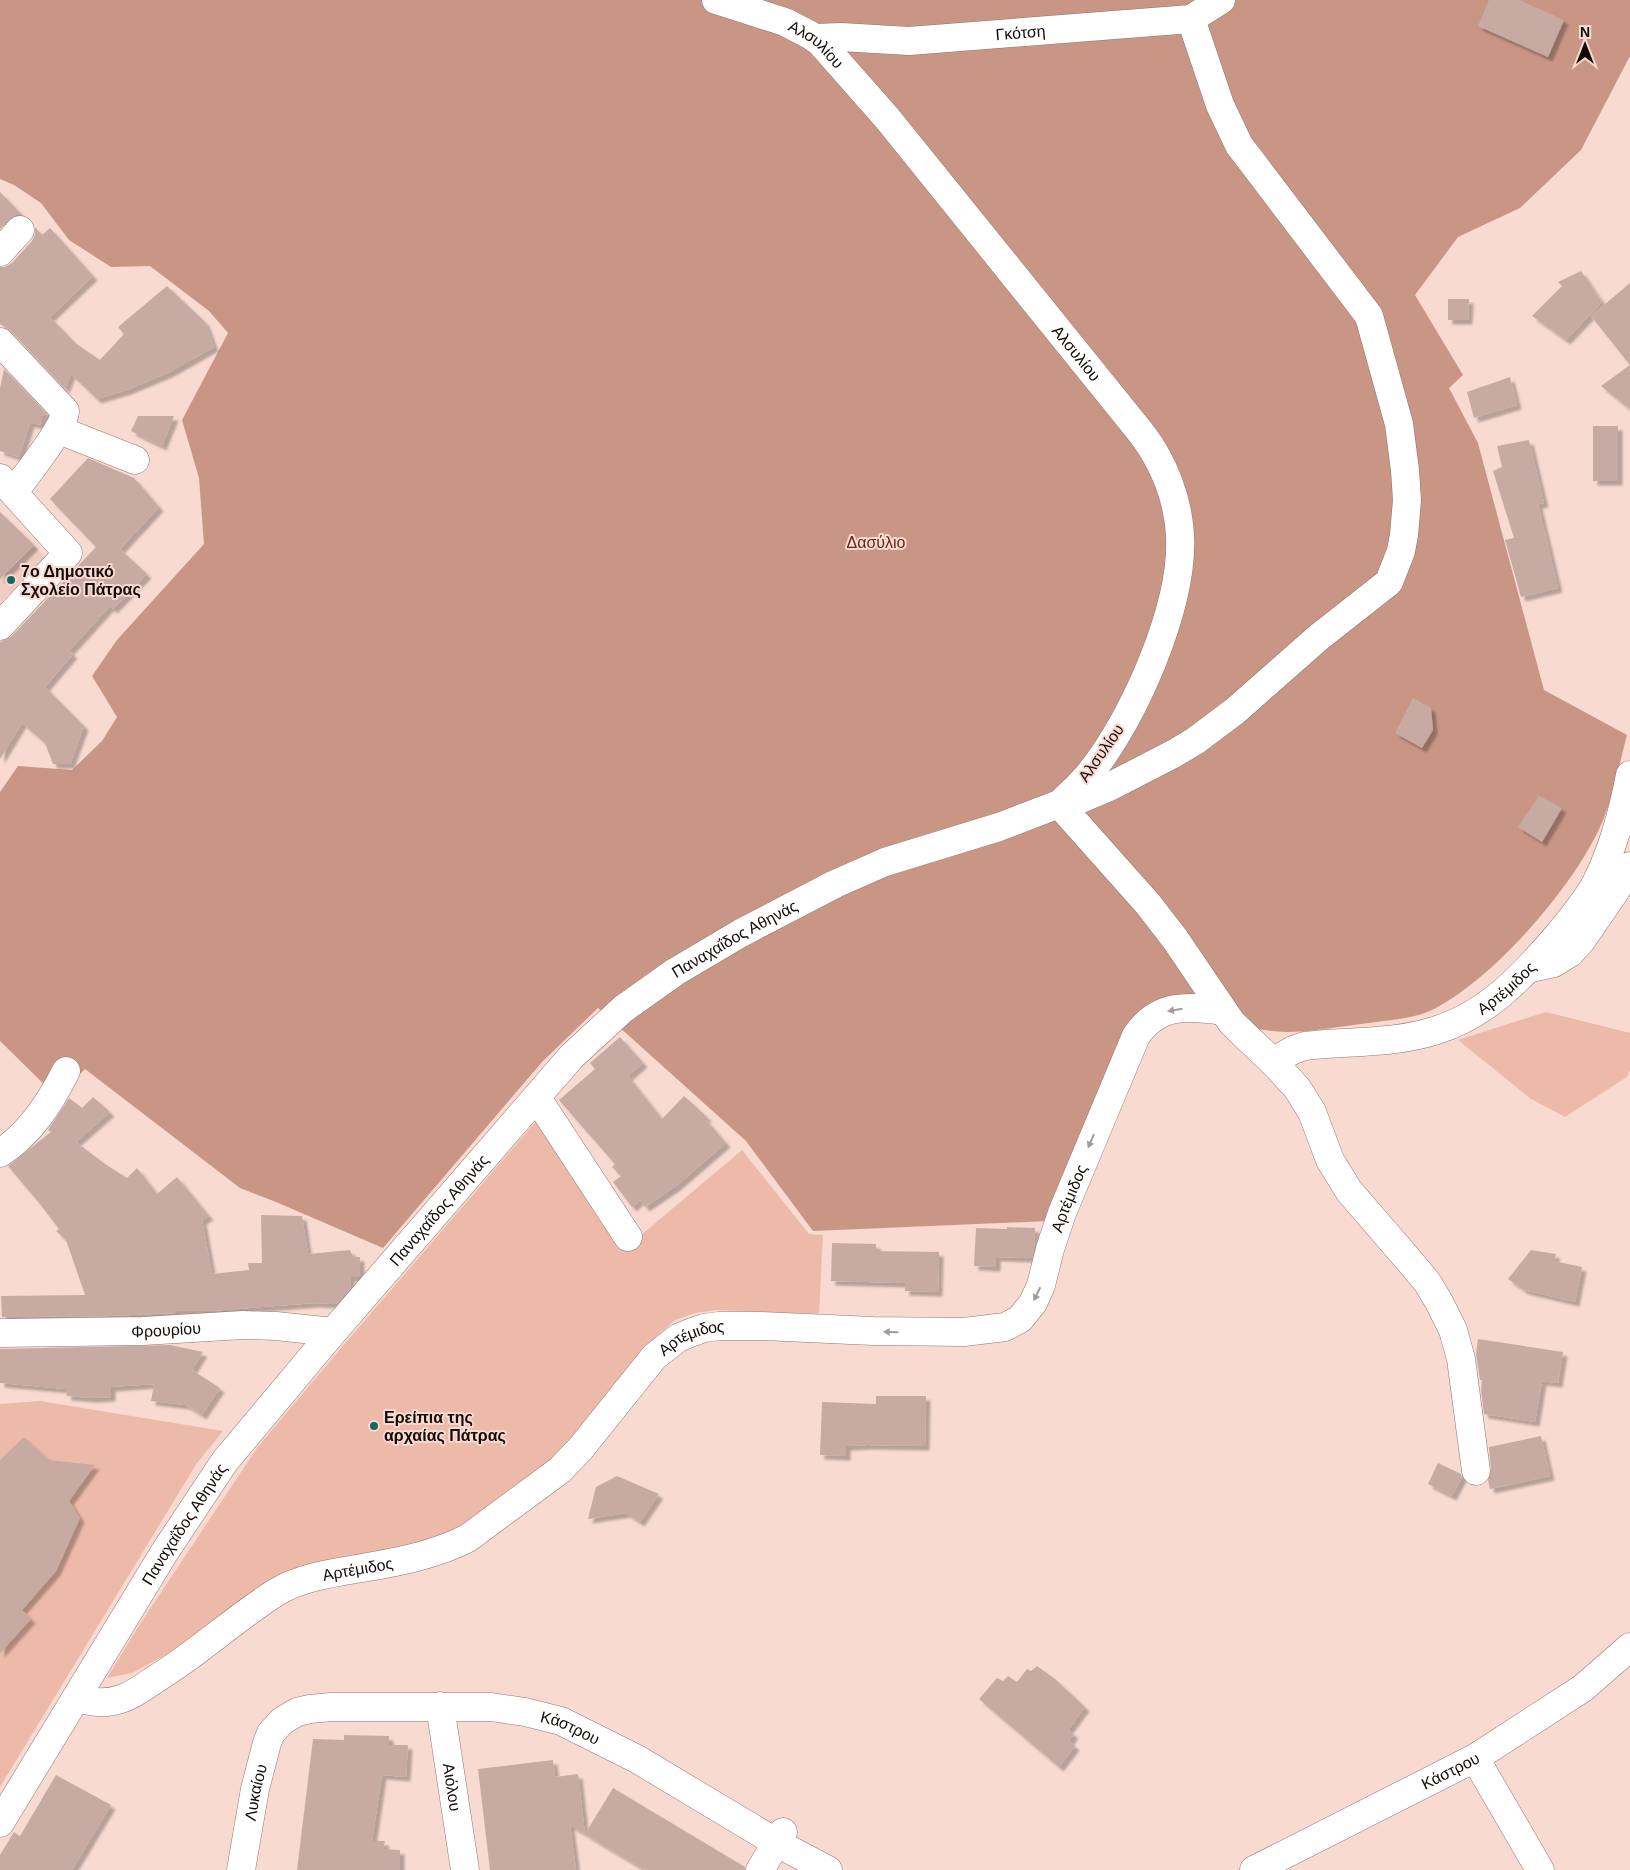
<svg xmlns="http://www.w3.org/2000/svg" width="1630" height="1870" font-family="Arial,sans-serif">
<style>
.built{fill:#f0cbc0}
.green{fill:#edbaa9}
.forest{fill:#c99686}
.building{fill:#c7aba3;filter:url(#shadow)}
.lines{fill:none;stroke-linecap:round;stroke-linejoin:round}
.minor-casing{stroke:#91776f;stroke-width:29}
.minor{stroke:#fff;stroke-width:28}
.oneway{fill:#a19d9c}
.poi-dot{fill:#186560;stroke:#f8dad1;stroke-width:2}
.labels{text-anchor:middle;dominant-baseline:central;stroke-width:4;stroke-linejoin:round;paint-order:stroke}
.street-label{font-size:16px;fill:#140b08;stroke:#f8dad1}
.park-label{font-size:16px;fill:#662813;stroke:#f8dad1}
.poi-label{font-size:16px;font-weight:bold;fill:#140b08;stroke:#f8dad1;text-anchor:start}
</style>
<defs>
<filter id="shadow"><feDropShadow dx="4.5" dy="4.5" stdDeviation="1" flood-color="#0004"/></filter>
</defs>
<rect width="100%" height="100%" fill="#f8dad1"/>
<path class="built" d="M 0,512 L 45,557 L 0,603 Z"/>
<g class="green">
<path d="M 1546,1012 L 1630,1033 L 1630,1070 L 1627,1077 L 1565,1117 L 1531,1099 L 1458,1040 Z"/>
<path d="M 538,1119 L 627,1247 L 742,1150 L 809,1234 L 823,1235 L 819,1314 L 717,1310 L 695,1313 L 675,1320 L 656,1337 L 578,1433 L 549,1462 L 506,1496 L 453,1530 L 209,1624 L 175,1650 L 132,1673 L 107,1678 L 140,1624 L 257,1448 L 342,1347 Z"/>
<path d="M 40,1401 L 223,1431 L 197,1463 L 0,1787 L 0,1404 Z"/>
</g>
<path class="forest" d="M 0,0 L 1630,0 L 1630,56 L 1581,150 L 1520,208 L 1458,237 L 1415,295 L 1463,375 L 1449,388 L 1478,443 L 1544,690 L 1627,735 C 1620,761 1615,790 1605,815 C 1581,880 1493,980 1432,1010 C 1414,1019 1381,1021 1361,1024 C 1337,1027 1310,1032 1286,1032 C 1243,1030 1201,1015 1160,1005 L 1049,1221 L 813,1231 L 746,1141 L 598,1008 L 542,1062 L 383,1248 L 276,1202 L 240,1188 L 85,1069 L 57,1097 L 0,1041 L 0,792 L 18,766 L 72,770 L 102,741 L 117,717 L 92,676 L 117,640 L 204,544 L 199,478 L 182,420 L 228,333 L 209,311 L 150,266 L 111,267 L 69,240 L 41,203 L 14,185 L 0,179 Z"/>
<g class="building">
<path d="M 1489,0 L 1519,0 L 1564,20 L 1548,57 L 1478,26 Z"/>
<path d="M 0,192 L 22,215 L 15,215 L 0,229 Z"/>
<path d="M 35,227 L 42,235 L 50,228 L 93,276 L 50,317 L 75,343 L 100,360 L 124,334 L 118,327 L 167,286 L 205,322 L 214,347 L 168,373 L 127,390 L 97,399 L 71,374 L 65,389 L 11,331 L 0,324 L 0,267 L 5,267 L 12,263 L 32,241 L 35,234 Z"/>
<path d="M 1581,271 L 1602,302 L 1566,340 L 1532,316 L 1562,286 L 1558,282 Z"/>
<path d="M 1630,283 L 1630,409 L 1601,386 L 1630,365 L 1591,316 Z"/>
<path d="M 1448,299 L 1469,299 L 1468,320 L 1448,320 Z"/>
<path d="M 4,369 L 47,414 L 42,416 L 42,425 L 30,423 L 19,457 L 0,451 L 0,388 Z"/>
<path d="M 1510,377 L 1517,405 L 1474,418 L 1467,392 Z"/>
<path d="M 138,416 L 174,416 L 162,446 L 131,431 Z"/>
<rect x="1593" y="426" width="25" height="55"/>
<path d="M 1529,440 L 1544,503 L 1538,504 L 1558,588 L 1521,597 L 1505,540 L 1514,538 L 1493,471 L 1502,467 L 1497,446 Z"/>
<path d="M 88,458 L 134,478 L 159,507 L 120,549 L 147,574 L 113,609 L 110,606 L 69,651 L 73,654 L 45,687 L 84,726 L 70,764 L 53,764 L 45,743 L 22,723 L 0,759 L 0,642 L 11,637 L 96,547 L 50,499 Z"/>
<path d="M 0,512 L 34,545 L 0,579 Z"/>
<path d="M 1413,698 L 1431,708 L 1433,730 L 1422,748 L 1395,733 Z"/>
<path d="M 1539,796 L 1562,808 L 1542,842 L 1518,827 Z"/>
<path d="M 620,1037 L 643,1063 L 628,1076 L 662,1119 L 684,1096 L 707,1117 L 705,1119 L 726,1143 L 676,1186 L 645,1207 L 640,1200 L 632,1207 L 613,1182 L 621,1176 L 612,1167 L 615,1164 L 559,1100 L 595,1069 L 590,1063 Z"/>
<path d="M 93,1097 L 110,1112 L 76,1142 L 105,1164 L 127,1178 L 137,1168 L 157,1194 L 177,1177 L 209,1216 L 202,1220 L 212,1274 L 249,1270 L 248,1263 L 262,1263 L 261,1215 L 302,1216 L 308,1254 L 350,1250 L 353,1257 L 360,1257 L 360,1277 L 350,1277 L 351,1287 L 336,1304 L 315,1303 L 210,1311 L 174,1311 L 175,1313 L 108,1316 L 2,1317 L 1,1296 L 85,1295 L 66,1240 L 56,1231 L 59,1229 L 40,1204 L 8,1166 L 51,1132 L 48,1130 L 69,1098 L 82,1108 Z"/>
<path d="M 1007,1227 L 1035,1228 L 1034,1248 L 1032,1258 L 996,1257 L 996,1267 L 974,1266 L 976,1228 L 1007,1229 Z"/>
<path d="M 832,1243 L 876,1244 L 876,1251 L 939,1252 L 938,1292 L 905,1291 L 905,1283 L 831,1281 Z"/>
<path d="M 1531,1250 L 1556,1254 L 1554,1261 L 1582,1267 L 1575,1302 L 1524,1290 L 1508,1279 Z"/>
<path d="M 1478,1339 L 1563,1352 L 1558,1383 L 1542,1381 L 1535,1422 L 1484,1414 L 1481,1390 L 1482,1380 L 1480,1380 L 1476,1354 Z"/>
<path d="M 170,1345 L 203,1352 L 192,1370 L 220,1388 L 202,1415 L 186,1405 L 151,1401 L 154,1384 L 111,1387 L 111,1397 L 92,1398 L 67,1396 L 66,1389 L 0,1383 L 0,1349 Z"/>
<path d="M 876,1396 L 926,1396 L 925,1446 L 868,1445 L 846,1446 L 846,1456 L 820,1455 L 822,1402 L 876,1404 Z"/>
<path d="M 1541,1436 L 1550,1476 L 1490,1489 L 1488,1480 L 1491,1469 L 1489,1447 Z"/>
<path d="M 24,1437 L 49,1460 L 95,1465 L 69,1501 L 80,1518 L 56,1571 L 22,1610 L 31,1619 L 0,1653 L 0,1460 Z"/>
<path d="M 1438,1463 L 1461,1474 L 1462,1477 L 1452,1496 L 1428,1484 Z"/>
<path d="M 617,1476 L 659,1494 L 640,1522 L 626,1513 L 588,1519 L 596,1487 Z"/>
<path d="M 1037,1666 L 1055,1679 L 1085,1707 L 1068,1730 L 1074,1734 L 1069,1741 L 1075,1746 L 1059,1767 L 979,1699 L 997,1678 L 1003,1681 L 1008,1676 L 1017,1682 L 1027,1669 L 1031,1671 Z"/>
<path d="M 344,1735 L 389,1736 L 389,1745 L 408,1745 L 406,1777 L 382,1775 L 372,1841 L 385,1841 L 383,1849 L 400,1850 L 400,1870 L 297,1870 L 313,1739 L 344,1740 Z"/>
<path d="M 553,1760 L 555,1777 L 578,1774 L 585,1834 L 570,1825 L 576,1870 L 490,1870 L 478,1769 Z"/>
<path d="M 56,1775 L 111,1805 L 72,1870 L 0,1870 L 0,1855 L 14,1832 L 20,1836 Z"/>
<path d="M 613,1788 L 745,1867 L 744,1870 L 645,1870 L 585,1834 Z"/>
</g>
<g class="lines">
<defs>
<g id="minor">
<path id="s1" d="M 716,0 L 785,22 L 810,35 L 820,42 L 887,118 L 1142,434 C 1164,463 1178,499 1180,535 C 1184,605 1134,719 1090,773 C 1082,783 1073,791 1064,800"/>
<path id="s2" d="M 816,38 L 841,37 L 909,41 L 1191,19 L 1221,0"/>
<path d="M 0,252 L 20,230"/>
<path d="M 0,342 L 65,411 C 65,428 25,476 14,492"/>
<path d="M 59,430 L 135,460"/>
<path d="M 0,478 L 68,553 L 0,626"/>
<path d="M 1059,804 L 1148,904 L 1175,939 L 1232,1023 L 1273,1062 L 1297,1088 L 1312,1112 L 1330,1160 L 1349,1191 L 1406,1257 L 1427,1282 L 1439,1302 L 1453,1330 L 1461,1359 L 1476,1471"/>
<path d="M 1531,968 L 1554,963 L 1570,953 L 1581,941 L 1616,890 L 1630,866"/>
<path id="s3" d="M 1273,1062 L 1293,1050 L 1305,1046 C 1349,1041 1395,1044 1437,1030 C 1488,1014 1524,975 1558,935 C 1571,919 1586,902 1596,883 C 1613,849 1623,812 1630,775"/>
<path d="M 537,1098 L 628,1237"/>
<path d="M 0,1153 C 30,1134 50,1103 66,1071"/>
<path id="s4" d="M 0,1333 L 143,1331 L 243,1325 L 276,1326 L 333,1332"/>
<path id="s5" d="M 77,1697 C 91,1703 106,1704 121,1699 C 133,1695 144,1687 154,1680 C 197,1654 233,1620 275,1593 C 301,1577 333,1573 362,1568 C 398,1562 435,1555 468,1538 L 560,1470 L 581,1448 L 654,1357 L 678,1338 L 690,1333 L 704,1328 L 719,1326 L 760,1326 L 873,1331 L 964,1332 L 1005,1327 L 1020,1319 L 1033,1303 L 1041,1285 L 1050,1249 L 1062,1213 L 1136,1036 C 1158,1003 1188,1006 1223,1011"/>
<path id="s6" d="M 440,1706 L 465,1870"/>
<path d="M 1475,1758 L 1540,1870"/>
<path id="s7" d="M 0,1823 L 164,1553 L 225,1461 L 333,1332 L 572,1056 L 623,1009 L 675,972 L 741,933 L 835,884 L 885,862 L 999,827 L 1059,804 L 1078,800 L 1111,786 L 1175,753 L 1195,741 L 1235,711 L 1319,637 L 1389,582 L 1401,551 L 1404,535 L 1407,500 L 1405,470 L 1399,424 L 1369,316 L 1239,145 L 1220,105 L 1191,19"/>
<path id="s8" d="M 241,1870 L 255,1789 L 267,1743 L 271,1733 L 282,1721 L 297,1712 L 310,1709 L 331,1707 L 491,1707 L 525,1712 L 561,1721 L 637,1759 L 777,1843 L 828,1870"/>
<path d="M 760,1870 L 783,1832"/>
<path id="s9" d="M 1254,1870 L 1475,1758 L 1583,1688 L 1630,1647"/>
</g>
</defs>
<use href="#minor" class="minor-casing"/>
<use href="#minor" class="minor"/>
</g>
<defs><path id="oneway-solid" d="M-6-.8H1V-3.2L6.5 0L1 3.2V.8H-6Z" transform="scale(1.25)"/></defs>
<g class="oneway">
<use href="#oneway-solid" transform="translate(1175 1010) rotate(171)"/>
<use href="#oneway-solid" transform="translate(1091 1141) rotate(113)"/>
<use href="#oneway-solid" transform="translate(1037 1294) rotate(116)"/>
<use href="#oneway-solid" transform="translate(891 1332) rotate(-179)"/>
</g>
<g class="poi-dot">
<circle cx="11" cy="580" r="5"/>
<circle cx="374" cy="1426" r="5"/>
</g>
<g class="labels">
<g class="street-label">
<text stroke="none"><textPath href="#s2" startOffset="205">Γκότση</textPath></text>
<text stroke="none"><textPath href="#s1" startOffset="111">Αλσυλίου</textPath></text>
<text stroke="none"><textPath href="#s1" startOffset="516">Αλσυλίου</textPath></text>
<text transform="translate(1101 753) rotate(-55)">Αλσυλίου</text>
<text stroke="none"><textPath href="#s7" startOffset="1161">Παναχαΐδος Αθηνάς</textPath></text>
<text stroke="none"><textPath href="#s3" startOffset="251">Αρτέμιδος</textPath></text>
<text stroke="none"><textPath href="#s5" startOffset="1204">Αρτέμιδος</textPath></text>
<text stroke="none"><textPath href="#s7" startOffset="756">Παναχαΐδος Αθηνάς</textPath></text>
<text stroke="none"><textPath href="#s4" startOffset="166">Φρουρίου</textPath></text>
<text stroke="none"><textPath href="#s5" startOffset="739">Αρτέμιδος</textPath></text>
<text stroke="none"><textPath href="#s7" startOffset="351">Παναχαΐδος Αθηνάς</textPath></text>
<text stroke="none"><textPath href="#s5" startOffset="319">Αρτέμιδος</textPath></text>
<text stroke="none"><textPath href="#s8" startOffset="451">Κάστρου</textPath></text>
<text stroke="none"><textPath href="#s9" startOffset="220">Κάστρου</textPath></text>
<text stroke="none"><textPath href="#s6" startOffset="82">Αιόλου</textPath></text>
<text stroke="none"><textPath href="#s8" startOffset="79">Λυκαίου</textPath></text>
</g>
<g class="park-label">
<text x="876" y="542">Δασύλιο</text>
</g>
<g class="poi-label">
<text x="21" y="571">7ο Δημοτικό<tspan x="21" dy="18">Σχολείο Πάτρας</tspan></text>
<text x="384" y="1417">Ερείπια της<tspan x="384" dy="18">αρχαίας Πάτρας</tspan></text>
</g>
</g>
<g transform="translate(1585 45)" stroke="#f8dad1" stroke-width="4" paint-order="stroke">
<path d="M0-4L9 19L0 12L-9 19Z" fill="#140b08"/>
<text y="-8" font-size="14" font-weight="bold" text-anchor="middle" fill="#140b08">N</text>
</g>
</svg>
